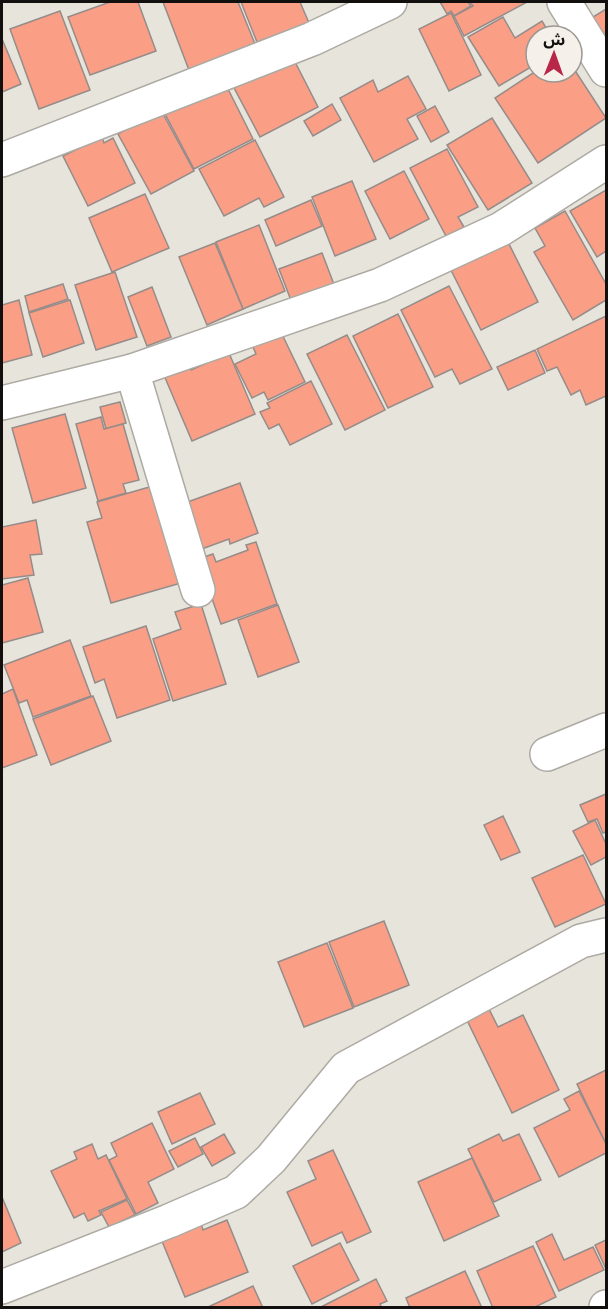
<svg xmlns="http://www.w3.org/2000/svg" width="608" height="1309" font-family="Lora,'Noto Sans Arabic',serif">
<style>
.building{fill:#fb9e86;stroke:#958c8a;stroke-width:1.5}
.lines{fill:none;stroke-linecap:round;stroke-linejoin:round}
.minor-casing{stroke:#adaaa3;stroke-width:36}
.minor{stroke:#fff;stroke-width:33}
</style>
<rect width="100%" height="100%" fill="#e7e4dc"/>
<g class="building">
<path d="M 110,2 L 138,2 L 156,51 L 90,75 L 68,17 Z"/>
<path d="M 163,2 L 238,2 L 255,44 L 189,70 Z"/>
<path d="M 241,2 L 300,2 L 309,23 L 257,42 Z"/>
<path d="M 440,2 L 468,2 L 471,6 L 454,16 L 451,11 L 447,14 Z"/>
<path d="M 470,2 L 527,2 L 464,36 L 454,16 L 473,6 Z"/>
<path d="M 606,9 L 606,41 L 593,17 Z"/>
<path d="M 60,11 L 90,90 L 39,109 L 10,29 Z"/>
<path d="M 451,13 L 481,75 L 449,91 L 419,29 Z"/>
<path d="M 503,17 L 515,38 L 542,21 L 551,36 L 536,36 L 536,64 L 499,86 L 468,37 Z"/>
<path d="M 2,39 L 21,84 L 2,92 Z"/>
<path d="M 291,54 L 318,107 L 260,137 L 232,84 Z"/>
<path d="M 572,66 L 606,118 L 538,163 L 495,98 L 536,71 L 572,72 Z"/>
<path d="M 408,76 L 426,109 L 407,119 L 418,139 L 374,162 L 340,98 L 373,80 L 378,92 Z"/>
<path d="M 223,79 L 253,139 L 194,169 L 163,110 Z"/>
<path d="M 332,104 L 341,120 L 313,136 L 304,121 Z"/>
<path d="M 435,106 L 449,132 L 431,142 L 417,116 Z"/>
<path d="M 161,110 L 194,171 L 151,194 L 118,134 Z"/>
<path d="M 492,118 L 532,183 L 488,210 L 447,145 Z"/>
<path d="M 102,137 L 104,143 L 113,138 L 135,183 L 88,206 L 63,156 Z"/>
<path d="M 255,140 L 284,197 L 264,207 L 259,198 L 224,216 L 199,169 Z"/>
<path d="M 447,149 L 478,207 L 458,217 L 464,227 L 446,236 L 410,168 Z"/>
<path d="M 404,171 L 429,219 L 390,239 L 365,191 Z"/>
<path d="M 352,181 L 376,239 L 335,256 L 312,197 Z"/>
<path d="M 606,190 L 606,251 L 597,257 L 570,211 Z"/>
<path d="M 145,194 L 169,248 L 112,272 L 89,218 Z"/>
<path d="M 311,200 L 322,226 L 276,246 L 265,220 Z"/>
<path d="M 565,211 L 606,284 L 606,300 L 573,320 L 534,252 L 545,246 L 535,228 Z"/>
<path d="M 259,225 L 285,291 L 243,309 L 216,242 Z"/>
<path d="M 507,240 L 538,302 L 481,330 L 450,268 Z"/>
<path d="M 215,243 L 243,309 L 207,325 L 179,257 Z"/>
<path d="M 322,253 L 335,287 L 292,303 L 279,269 Z"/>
<path d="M 115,272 L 137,337 L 96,350 L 75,285 Z"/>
<path d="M 63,284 L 68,299 L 29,312 L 25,296 Z"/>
<path d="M 449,286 L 492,369 L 460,384 L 452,369 L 435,377 L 401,310 Z"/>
<path d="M 152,287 L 171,337 L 147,346 L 128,297 Z"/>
<path d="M 19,300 L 32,355 L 2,363 L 2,305 Z"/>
<path d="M 70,300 L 84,343 L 43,357 L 29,313 Z"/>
<path d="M 398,314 L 433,387 L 388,408 L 353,336 Z"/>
<path d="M 606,316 L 606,396 L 586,405 L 580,390 L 571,395 L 557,367 L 547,371 L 537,349 Z"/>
<path d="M 278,326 L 305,382 L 268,400 L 264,392 L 252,398 L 235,364 L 256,354 L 250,340 Z"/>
<path d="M 347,335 L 385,410 L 345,430 L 307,354 Z"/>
<path d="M 535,350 L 545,373 L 508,390 L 497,367 Z"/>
<path d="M 229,353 L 255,414 L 192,441 L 163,373 L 188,362 L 191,370 Z"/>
<path d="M 311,381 L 332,424 L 290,445 L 279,424 L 269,429 L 260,412 L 270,408 L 267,403 Z"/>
<path d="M 120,402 L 126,423 L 106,429 L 100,407 Z"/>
<path d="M 65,414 L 86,488 L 33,503 L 12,428 Z"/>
<path d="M 101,417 L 104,429 L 123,424 L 139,480 L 123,484 L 126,493 L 98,501 L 76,424 Z"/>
<path d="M 240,483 L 258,533 L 230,544 L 229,539 L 199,550 L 182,504 Z"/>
<path d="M 153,486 L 181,583 L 111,603 L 87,522 L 102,518 L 97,502 Z"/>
<path d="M 36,520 L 42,554 L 30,555 L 34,575 L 2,579 L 2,527 Z"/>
<path d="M 256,542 L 277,604 L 221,624 L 198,559 L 213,554 L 216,562 L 248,550 L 246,545 Z"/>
<path d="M 28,578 L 43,632 L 2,643 L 2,585 Z"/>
<path d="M 201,604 L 226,684 L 173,701 L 153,639 L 181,629 L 175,612 Z"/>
<path d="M 278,605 L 299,662 L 258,677 L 238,620 Z"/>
<path d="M 146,626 L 170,700 L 117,718 L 104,679 L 95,683 L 83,647 Z"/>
<path d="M 70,640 L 91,696 L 33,717 L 27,700 L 19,703 L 4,665 Z"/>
<path d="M 13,689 L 37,755 L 2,768 L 2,694 Z"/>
<path d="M 93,696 L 111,741 L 51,765 L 33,719 Z"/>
<path d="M 606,794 L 606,832 L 603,833 L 597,819 L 588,822 L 580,805 Z"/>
<path d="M 503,816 L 520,852 L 501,860 L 484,825 Z"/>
<path d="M 595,820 L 606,844 L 606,857 L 591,865 L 573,831 Z"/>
<path d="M 583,855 L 606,904 L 555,927 L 532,878 Z"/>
<path d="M 384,921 L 409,985 L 354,1007 L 329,942 Z"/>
<path d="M 327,943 L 353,1008 L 304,1027 L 278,962 Z"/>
<path d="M 485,1001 L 498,1027 L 523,1015 L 559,1090 L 512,1113 L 463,1012 Z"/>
<path d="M 606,1070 L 606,1144 L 577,1084 Z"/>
<path d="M 579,1091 L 606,1144 L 606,1153 L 559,1177 L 534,1128 L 570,1110 L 564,1099 Z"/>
<path d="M 200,1093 L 215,1124 L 172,1144 L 158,1112 Z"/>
<path d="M 152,1123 L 174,1169 L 148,1182 L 158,1203 L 136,1214 L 109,1160 L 117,1156 L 111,1143 Z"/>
<path d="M 224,1134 L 235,1153 L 212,1166 L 201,1147 Z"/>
<path d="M 499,1134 L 503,1141 L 519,1134 L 541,1180 L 494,1202 L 468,1149 Z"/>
<path d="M 195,1138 L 203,1154 L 178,1167 L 169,1151 Z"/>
<path d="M 92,1144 L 98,1159 L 106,1155 L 127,1199 L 99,1211 L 101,1215 L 88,1221 L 84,1213 L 74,1218 L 51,1171 L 77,1159 L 74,1152 Z"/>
<path d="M 333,1150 L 371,1232 L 347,1243 L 342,1232 L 312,1246 L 287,1192 L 316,1179 L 308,1161 Z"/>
<path d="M 472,1158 L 499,1216 L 444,1241 L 418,1182 Z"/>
<path d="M 2,1197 L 21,1243 L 2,1252 Z"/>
<path d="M 127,1200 L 135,1215 L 109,1227 L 101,1212 Z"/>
<path d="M 199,1217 L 203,1230 L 227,1220 L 248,1272 L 185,1297 L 159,1234 Z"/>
<path d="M 552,1234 L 564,1260 L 593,1247 L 604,1270 L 559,1291 L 536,1242 Z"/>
<path d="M 606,1240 L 606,1269 L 595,1245 Z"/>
<path d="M 340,1243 L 359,1280 L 312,1304 L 293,1266 Z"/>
<path d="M 533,1246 L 556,1297 L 533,1308 L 493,1308 L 477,1271 Z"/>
<path d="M 465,1271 L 482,1308 L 410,1308 L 406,1298 Z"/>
<path d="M 376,1279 L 387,1301 L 380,1304 L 382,1308 L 319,1308 Z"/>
<path d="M 253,1286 L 263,1308 L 206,1308 Z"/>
</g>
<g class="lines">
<defs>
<g id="minor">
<path d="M 564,2 L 606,70"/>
<path d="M 2,160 L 312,39 L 390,2"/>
<path d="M 132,371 L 198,590"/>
<path d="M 2,403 L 132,371 L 380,285 L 501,229 L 606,162"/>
<path d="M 547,754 L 606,730"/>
<path d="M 2,1287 L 169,1221 L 236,1192 L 271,1159 L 346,1068 L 581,941 L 606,935"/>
<path d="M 606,1308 L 606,1307"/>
</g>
</defs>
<use href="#minor" class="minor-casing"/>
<use href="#minor" class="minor"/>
</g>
<rect width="608" height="1309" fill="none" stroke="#11100e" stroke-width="6"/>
<g transform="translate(554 54) rotate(1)"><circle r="28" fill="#f5f1ea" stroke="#9a9792" stroke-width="1.5"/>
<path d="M0-4.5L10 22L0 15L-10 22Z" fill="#b82748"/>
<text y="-9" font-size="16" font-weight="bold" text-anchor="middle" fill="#11100e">ش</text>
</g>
</svg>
